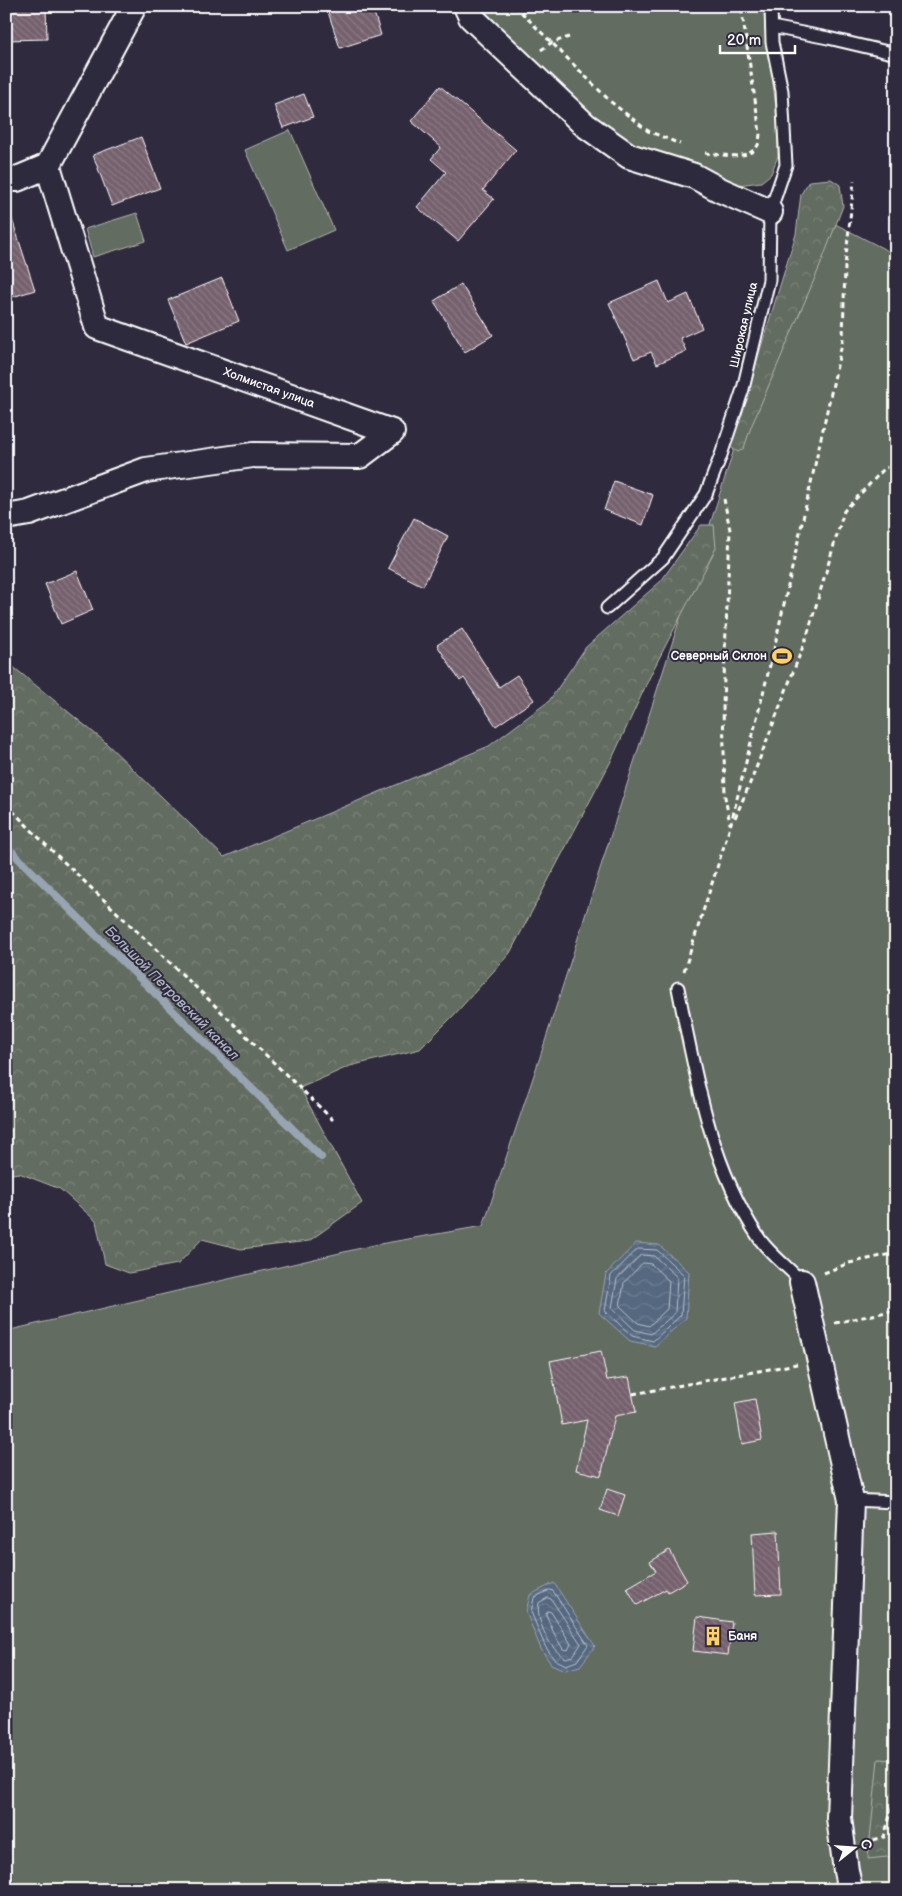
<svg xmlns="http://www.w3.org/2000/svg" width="902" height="1896" font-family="'Balsamiq Sans',sans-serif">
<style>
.green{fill:#646c60;stroke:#b2b6b0}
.forest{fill:url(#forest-crowns);stroke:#b2b6b0}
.water{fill:url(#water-waves);stroke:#98a4b2}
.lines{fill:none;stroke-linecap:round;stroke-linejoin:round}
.shore{stroke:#bbc2cc;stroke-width:1}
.stream{stroke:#98a4b2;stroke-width:8}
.building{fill:url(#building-back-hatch);stroke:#fff}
.lane-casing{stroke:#fff;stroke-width:15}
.street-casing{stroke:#fff;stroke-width:28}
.path{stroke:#fff;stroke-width:3;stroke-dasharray:5 4;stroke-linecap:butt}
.lane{stroke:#2f2a3d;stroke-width:11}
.street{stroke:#2f2a3d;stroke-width:24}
.labels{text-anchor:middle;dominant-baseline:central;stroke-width:4;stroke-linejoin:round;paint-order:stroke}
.street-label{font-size:12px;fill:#fff;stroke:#2f2a3d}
.poi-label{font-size:12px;font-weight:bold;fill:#fff;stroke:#2f2a3d;text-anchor:end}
.water-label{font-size:14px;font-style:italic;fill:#aab3bf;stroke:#2f2a3d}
</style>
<defs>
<pattern id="forest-crowns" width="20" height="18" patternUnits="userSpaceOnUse" patternTransform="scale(1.25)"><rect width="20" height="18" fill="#646c60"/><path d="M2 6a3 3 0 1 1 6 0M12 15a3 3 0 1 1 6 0" fill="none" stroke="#7b8278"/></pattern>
<pattern id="water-waves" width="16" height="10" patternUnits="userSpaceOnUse" patternTransform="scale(1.25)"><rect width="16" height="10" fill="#54677f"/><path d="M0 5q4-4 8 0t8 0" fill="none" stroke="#6e7e92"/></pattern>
<pattern id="building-back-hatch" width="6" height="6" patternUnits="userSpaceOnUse" patternTransform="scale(1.25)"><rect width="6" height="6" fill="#75616d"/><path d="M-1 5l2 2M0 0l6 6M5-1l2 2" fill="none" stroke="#8a7983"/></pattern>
</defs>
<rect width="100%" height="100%" fill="#2f2a3d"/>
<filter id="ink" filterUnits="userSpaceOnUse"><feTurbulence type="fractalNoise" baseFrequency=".02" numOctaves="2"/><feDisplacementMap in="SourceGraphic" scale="10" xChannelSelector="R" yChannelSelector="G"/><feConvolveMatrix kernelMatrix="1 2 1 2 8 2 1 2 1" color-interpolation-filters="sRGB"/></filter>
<g filter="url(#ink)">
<g class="green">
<path d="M 477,6 L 763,6 L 778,123 L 778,156 L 771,174 L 761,182 L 738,185 L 696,169 L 629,150 Z"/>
<path d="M 290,130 L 334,230 L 288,250 L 245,150 Z"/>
<path d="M 810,211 L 896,255 L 896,1890 L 6,1890 L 6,1331 L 374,1245 L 483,1226 L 540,1057 Z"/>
<path d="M 137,213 L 146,241 L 93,257 L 85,229 Z"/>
</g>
<g class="forest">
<path d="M 831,179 L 840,185 L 843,206 L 820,266 L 751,427 L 744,448 L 738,452 L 730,447 L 796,234 L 801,194 L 809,181 Z"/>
<path d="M 701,525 L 714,525 L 716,548 L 653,670 L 610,763 L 510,953 L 454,1015 L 420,1049 L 350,1066 L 300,1088 L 362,1203 L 309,1241 L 241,1249 L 202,1239 L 178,1264 L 129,1273 L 105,1264 L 96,1221 L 60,1189 L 19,1173 L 6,1175 L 6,661 L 104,741 L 224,857 L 489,746 L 549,701 L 586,647 L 661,581 Z"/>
<path d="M 878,1759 L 896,1760 L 896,1856 L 868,1859 Z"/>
</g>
<g class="water">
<path d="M 636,1243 L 659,1245 L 689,1272 L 686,1318 L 655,1346 L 630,1341 L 599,1313 L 606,1274 Z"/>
<path d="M 554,1583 L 595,1646 L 580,1666 L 565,1670 L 551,1664 L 541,1649 L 526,1612 L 530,1595 Z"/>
</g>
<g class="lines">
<g class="shore">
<path d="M 638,1249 L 657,1250 L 684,1275 L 681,1315 L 653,1341 L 632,1336 L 605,1311 L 611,1276 Z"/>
<path d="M 641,1255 L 654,1256 L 677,1277 L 675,1313 L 651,1334 L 635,1330 L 612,1308 L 617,1279 Z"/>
<path d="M 643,1263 L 651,1264 L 669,1281 L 667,1309 L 649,1326 L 638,1323 L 620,1306 L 624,1283 Z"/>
<path d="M 550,1590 L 553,1591 L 588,1645 L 577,1661 L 566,1665 L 554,1659 L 545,1646 L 531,1612 L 534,1598 Z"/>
<path d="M 548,1598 L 551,1599 L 581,1644 L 573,1656 L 566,1658 C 551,1652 535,1620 539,1603 Z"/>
<path d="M 548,1611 L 551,1612 L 571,1644 L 568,1650 L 563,1649 C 556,1638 550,1626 546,1614 Z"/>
</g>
<path class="stream" d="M 6,846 L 321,1157"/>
</g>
<g class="building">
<path d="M 326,6 L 372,6 L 381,35 L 340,48 Z"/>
<path d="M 6,8 L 46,8 L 47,39 L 6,40 Z"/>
<path d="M 440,86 L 516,150 L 483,190 L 494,199 L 458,241 L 417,207 L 446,172 L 431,159 L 441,147 L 411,121 Z"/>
<path d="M 304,94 L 313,117 L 283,128 L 274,105 Z"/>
<path d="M 141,137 L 160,188 L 112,206 L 93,155 Z"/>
<path d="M 6,213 L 10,213 L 35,290 L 6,299 Z"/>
<path d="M 222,278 L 239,321 L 186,343 L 168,300 Z"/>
<path d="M 659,281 L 668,303 L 688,294 L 702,328 L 680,338 L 686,351 L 657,364 L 651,352 L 634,359 L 609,303 Z"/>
<path d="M 461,284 L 493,335 L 465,352 L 434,301 Z"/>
<path d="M 614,481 L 653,495 L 643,525 L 604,510 Z"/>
<path d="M 414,518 L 448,536 L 423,586 L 388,568 Z"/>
<path d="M 77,571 L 93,610 L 61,624 L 45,584 Z"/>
<path d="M 462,629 L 499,687 L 517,675 L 534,700 L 496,726 L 464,678 L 460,681 L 437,645 Z"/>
<path d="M 601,1351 L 607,1380 L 629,1377 L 636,1412 L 615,1416 L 601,1476 L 576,1470 L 587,1420 L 562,1425 L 550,1361 Z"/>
<path d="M 755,1399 L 762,1440 L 742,1444 L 735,1403 Z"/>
<path d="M 607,1489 L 625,1495 L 618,1516 L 600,1510 Z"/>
<path d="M 778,1531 L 781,1594 L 755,1595 L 752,1533 Z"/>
<path d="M 669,1550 L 687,1581 L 668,1592 L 666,1589 L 637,1605 L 627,1588 L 656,1571 L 650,1562 Z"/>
<path d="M 697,1617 L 732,1622 L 728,1655 L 693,1651 Z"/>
</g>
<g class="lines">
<defs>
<g id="lane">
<path d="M 772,27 L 828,38 L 896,54"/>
<path d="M 607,608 L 663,558 L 706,494 L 721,455 L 743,389 L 769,280 L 770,212 L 786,165 L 782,91 L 772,42 L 771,6"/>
<path d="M 678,988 C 695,1073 710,1165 759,1238 C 769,1253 789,1268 802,1282"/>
<path d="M 851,1500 L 896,1502"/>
</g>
<g id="street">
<path d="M 466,6 L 471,17 L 585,125 L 629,156 L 694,176 L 720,190 L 770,212"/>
<path d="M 6,179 L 17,179 L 48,166"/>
<path d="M 6,517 L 29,513 L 146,470 L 253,455 L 360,456 L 392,432 L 97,327 L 48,166 L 134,6"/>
<path d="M 802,1282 L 851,1500 L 839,1818 L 846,1871 L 850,1890"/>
</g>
</defs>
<use href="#lane" class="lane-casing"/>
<use href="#street" class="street-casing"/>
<g class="path">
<path d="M 515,6 L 611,102 L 648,131 L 680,144"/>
<path d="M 541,50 L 551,43 L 569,37"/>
<path d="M 705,153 C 720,154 749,162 758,145 C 759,142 760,136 760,133 L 741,6"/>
<path d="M 724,499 L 730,530 L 723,704 L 725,797 L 730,824"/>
<path d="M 6,804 L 45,844 L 204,995 L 333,1120"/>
<path d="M 735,818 L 753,776 L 807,636 L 844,511 L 885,468 L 896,466"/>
<path d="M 684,971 L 730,827 L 774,649 L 843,339 L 845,266 L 854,181"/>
<path d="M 824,1273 L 849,1263 L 896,1253"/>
<path d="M 835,1323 L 896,1310"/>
<path d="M 633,1394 L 797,1364"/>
<path d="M 865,1842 L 884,1837 L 896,1794"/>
</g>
<use href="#lane" class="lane"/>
<use href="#street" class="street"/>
</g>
</g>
<defs>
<symbol id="stadium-bare" viewBox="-9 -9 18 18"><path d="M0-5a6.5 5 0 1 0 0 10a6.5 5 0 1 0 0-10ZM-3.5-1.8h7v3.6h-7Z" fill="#ffd166" stroke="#2f2a3d" stroke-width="2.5" paint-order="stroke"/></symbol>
<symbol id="building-bare" viewBox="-9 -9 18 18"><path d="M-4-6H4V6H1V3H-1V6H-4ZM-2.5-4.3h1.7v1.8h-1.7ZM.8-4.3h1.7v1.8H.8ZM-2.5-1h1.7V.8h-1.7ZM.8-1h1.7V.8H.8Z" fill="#ffd166" stroke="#2f2a3d" stroke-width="2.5" paint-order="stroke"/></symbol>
</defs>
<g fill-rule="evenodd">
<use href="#stadium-bare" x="768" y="642" width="28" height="28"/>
<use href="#building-bare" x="699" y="1622" width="28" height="28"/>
</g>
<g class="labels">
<g class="street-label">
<text transform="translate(744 325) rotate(-77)">Широкая улица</text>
<text transform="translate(269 388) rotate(20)">Холмистая улица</text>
</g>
<g class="poi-label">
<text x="767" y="656">Северный Склон</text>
<text x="728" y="1636" text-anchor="start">Баня</text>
</g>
<g class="water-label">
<text transform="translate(172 993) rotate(45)">Большой Петровский канал</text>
</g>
</g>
<rect width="902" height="1896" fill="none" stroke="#2f2a3d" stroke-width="25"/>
<rect x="12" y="12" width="877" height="1871" fill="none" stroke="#fff" stroke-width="2" filter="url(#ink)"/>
<g transform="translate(854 1848) rotate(73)" stroke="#2f2a3d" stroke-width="4" paint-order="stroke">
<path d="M0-4L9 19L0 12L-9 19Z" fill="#ffffff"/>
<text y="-8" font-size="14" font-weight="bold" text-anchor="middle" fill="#ffffff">С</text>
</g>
<path d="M720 45v8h75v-8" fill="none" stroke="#ffffff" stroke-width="2.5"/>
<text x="727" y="45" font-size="15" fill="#ffffff" stroke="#2f2a3d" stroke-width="4" paint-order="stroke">20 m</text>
</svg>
